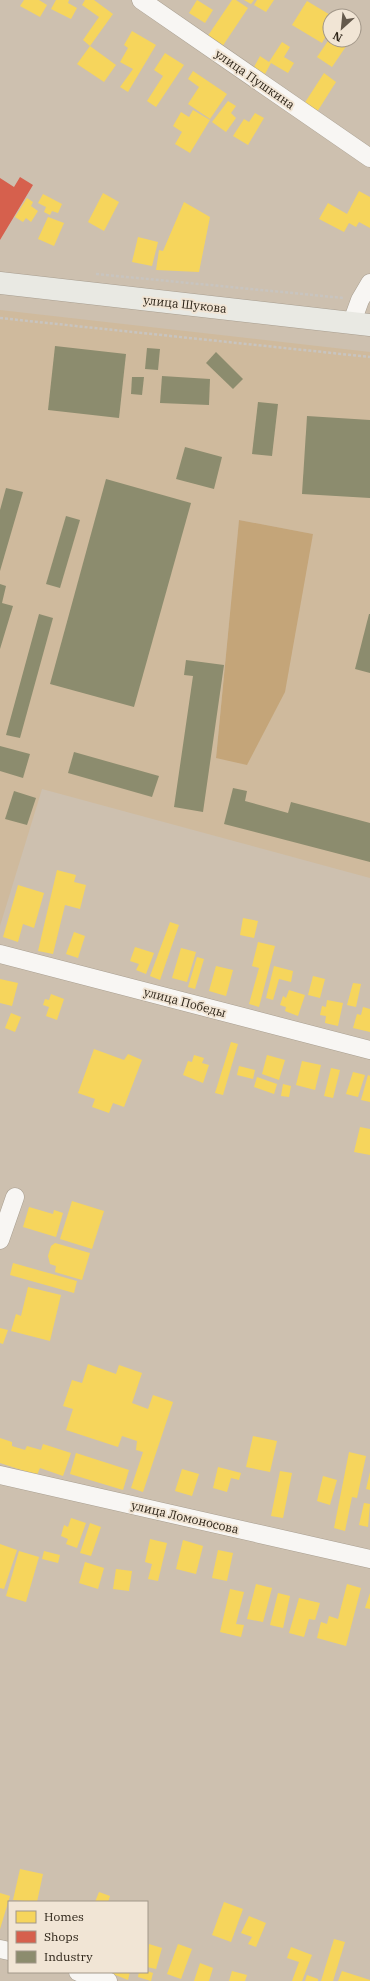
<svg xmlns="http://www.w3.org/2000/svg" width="370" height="1981" font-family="'IBM Plex Serif',serif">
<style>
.built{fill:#cfba9d;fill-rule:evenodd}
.green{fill:#c4a579}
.homes{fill:#f6d55c}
.shops{fill:#d6604d}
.industry{fill:#8c8c6e}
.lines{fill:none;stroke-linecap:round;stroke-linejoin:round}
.street-casing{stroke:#a89e90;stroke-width:19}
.secondary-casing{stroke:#a89e90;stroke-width:23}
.path{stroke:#c8c4bf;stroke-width:2.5;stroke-dasharray:3 2;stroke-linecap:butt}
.street{stroke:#f8f6f3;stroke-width:18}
.secondary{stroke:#e9e9e3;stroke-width:22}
.labels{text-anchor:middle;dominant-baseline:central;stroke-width:4;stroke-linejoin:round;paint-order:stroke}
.street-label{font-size:12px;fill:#2b2216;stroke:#f1e5d5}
</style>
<rect width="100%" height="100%" fill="#cdc0af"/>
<path class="built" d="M 0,310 L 370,352 L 370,878 L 42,789 L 0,926 ZM 239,520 L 313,534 L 216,758 L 216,757 Z"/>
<path class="green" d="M 239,520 L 313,534 L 285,692 L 247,765 L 216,758 Z"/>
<g class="homes">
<path d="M 24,0 L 39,0 L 47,5 L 40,17 L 20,6 Z"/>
<path d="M 56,0 L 69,0 L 68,3 L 77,8 L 71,19 L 51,9 Z"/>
<path d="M 85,0 L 94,0 L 113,14 L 90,46 L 83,40 L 99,17 L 82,5 Z"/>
<path d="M 197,0 L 213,10 L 205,23 L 189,13 Z"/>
<path d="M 232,0 L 236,0 L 248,8 L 222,47 L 207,37 Z"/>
<path d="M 244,0 L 254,0 L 251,4 Z"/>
<path d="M 257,0 L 274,0 L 266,12 L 254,5 Z"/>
<path d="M 307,1 L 332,16 L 330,16 L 330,29 L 322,43 L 292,25 Z"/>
<path d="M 132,31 L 156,45 L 128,92 L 120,87 L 133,69 L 120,62 L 128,48 L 124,45 Z"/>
<path d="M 330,38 L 330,40 L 349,42 L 332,67 L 317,57 Z"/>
<path d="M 282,42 L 290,47 L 284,57 L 294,63 L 288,73 L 271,63 L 265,74 L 254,67 L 260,56 L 269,62 Z"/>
<path d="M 90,46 L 116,65 L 104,82 L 77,64 Z"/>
<path d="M 165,53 L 184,65 L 156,107 L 147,101 L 163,76 L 154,70 Z"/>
<path d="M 193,71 L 227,94 L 210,119 L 188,104 L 199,87 L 188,79 Z"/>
<path d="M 324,73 L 336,82 L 317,112 L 304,104 Z"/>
<path d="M 228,101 L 236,106 L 231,113 L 236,118 L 226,132 L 212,122 Z"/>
<path d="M 193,110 L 210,120 L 190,153 L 175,144 L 182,132 L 173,126 L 181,112 L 189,117 Z"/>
<path d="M 255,113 L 264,118 L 248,145 L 233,136 L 244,119 L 249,122 Z"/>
<path d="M 359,191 L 370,197 L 370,228 L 359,222 L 356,227 L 349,223 L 344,232 L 319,219 L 328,203 L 347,214 Z"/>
<path d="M 103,193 L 119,202 L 104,231 L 88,222 Z"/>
<path d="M 43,194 L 62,204 L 58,213 L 52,211 L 50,215 L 44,212 L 46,207 L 38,203 Z"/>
<path d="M 27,198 L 33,202 L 31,206 L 38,211 L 31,222 L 26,218 L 23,222 L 15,217 Z"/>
<path d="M 184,202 L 210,217 L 199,272 L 156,270 L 159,250 L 163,251 Z"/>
<path d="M 48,217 L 64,223 L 54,246 L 38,239 Z"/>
<path d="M 138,237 L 158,242 L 152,266 L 132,262 Z"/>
<path d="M 57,870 L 76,875 L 74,882 L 86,885 L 80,909 L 65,905 L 53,954 L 38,951 Z"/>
<path d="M 18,885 L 44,893 L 34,928 L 23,924 L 18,942 L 3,937 Z"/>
<path d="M 243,918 L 258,921 L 254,938 L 240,935 Z"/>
<path d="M 170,922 L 179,925 L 160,980 L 150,976 Z"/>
<path d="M 74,932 L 85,936 L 78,958 L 66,954 Z"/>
<path d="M 258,942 L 275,946 L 259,1007 L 249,1004 L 259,968 L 252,966 Z"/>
<path d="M 135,947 L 154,953 L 146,974 L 136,970 L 139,964 L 130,961 Z"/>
<path d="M 181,948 L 196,952 L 187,982 L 172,978 Z"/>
<path d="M 197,957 L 204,959 L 195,989 L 188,987 Z"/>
<path d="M 216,966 L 233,970 L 226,996 L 209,991 Z"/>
<path d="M 274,966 L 293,971 L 291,982 L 279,979 L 273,1000 L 266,998 Z"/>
<path d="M 313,976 L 325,979 L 320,998 L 308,995 Z"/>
<path d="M 0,979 L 18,983 L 12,1006 L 0,1003 Z"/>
<path d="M 353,983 L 361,984 L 356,1007 L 347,1005 Z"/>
<path d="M 289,990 L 305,995 L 298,1016 L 285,1011 L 286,1007 L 280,1005 L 283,996 L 286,998 Z"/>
<path d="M 51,994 L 64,999 L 57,1020 L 46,1016 L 49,1007 L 43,1005 L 45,999 L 49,1000 Z"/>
<path d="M 327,1000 L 343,1003 L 338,1026 L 325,1023 L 326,1016 L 320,1015 L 322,1006 L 326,1007 Z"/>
<path d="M 363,1007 L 370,1009 L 370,1032 L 353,1028 L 357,1014 L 361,1015 Z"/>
<path d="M 11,1013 L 21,1017 L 15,1032 L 5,1028 Z"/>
<path d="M 231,1042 L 238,1044 L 223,1095 L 215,1093 Z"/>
<path d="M 94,1049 L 124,1060 L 128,1054 L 142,1060 L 124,1107 L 113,1103 L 109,1113 L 92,1107 L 95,1099 L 78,1093 Z"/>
<path d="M 194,1055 L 204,1058 L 202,1063 L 209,1065 L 203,1083 L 183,1075 L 188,1061 L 192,1062 Z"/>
<path d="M 267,1055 L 285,1060 L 279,1080 L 262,1074 Z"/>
<path d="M 302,1061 L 321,1065 L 315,1090 L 296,1085 Z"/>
<path d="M 239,1066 L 255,1070 L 253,1079 L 237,1075 Z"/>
<path d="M 331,1068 L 340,1070 L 333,1098 L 324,1096 Z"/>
<path d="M 353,1072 L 365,1075 L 358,1097 L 346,1094 Z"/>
<path d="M 368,1075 L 370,1076 L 370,1102 L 361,1100 Z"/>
<path d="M 257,1077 L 277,1084 L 274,1094 L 254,1087 Z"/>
<path d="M 283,1084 L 291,1086 L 289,1097 L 281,1096 Z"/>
<path d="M 360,1127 L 370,1129 L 370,1155 L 354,1152 Z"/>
<path d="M 72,1201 L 104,1211 L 92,1249 L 60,1239 Z"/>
<path d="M 29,1207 L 53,1214 L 54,1210 L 63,1213 L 56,1237 L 23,1227 Z"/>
<path d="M 55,1243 L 90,1253 L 82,1280 L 55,1272 L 56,1266 L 50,1264 L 48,1256 L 51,1246 Z"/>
<path d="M 13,1263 L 77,1281 L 74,1293 L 10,1275 Z"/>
<path d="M 28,1287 L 61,1295 L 50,1341 L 11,1331 L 16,1314 L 21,1316 Z"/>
<path d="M 0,1328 L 8,1330 L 3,1344 L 0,1343 Z"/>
<path d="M 88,1364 L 116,1374 L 119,1365 L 142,1373 L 132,1403 L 148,1409 L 153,1395 L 173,1402 L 143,1492 L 131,1488 L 143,1452 L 136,1450 L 137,1441 L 122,1436 L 118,1447 L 66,1430 L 73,1409 L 63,1406 L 72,1380 L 82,1383 Z"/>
<path d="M 253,1436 L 277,1441 L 270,1472 L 246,1467 Z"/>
<path d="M 0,1438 L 12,1442 L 12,1446 L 25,1450 L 27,1446 L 41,1450 L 43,1444 L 71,1453 L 63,1476 L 40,1468 L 37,1475 L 0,1463 Z"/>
<path d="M 349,1452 L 366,1456 L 357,1498 L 352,1497 L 345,1531 L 334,1528 Z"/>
<path d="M 76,1453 L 129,1470 L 123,1490 L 70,1474 Z"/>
<path d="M 218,1467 L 241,1473 L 239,1480 L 231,1478 L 227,1492 L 213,1488 Z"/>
<path d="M 182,1469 L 199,1474 L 192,1496 L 175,1491 Z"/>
<path d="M 280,1471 L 292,1473 L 283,1518 L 271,1516 Z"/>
<path d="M 370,1472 L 370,1490 L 366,1489 Z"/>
<path d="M 323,1476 L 337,1480 L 330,1505 L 317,1501 Z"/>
<path d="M 364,1503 L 370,1504 L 368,1527 L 359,1525 Z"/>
<path d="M 71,1518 L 86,1523 L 77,1548 L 66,1544 L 68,1539 L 61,1536 L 64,1525 L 68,1527 Z"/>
<path d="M 90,1523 L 101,1527 L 91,1556 L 80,1553 Z"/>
<path d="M 150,1539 L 167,1543 L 158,1581 L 148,1579 L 152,1564 L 145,1562 Z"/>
<path d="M 183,1540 L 203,1546 L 196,1574 L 176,1569 Z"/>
<path d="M 0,1544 L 17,1550 L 4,1589 L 0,1588 Z"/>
<path d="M 218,1550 L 233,1553 L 227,1581 L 212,1578 Z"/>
<path d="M 19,1551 L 39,1557 L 26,1602 L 6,1596 Z"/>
<path d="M 44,1551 L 60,1555 L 58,1563 L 42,1559 Z"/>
<path d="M 85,1562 L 104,1568 L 98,1589 L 79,1583 Z"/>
<path d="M 116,1569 L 132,1571 L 129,1591 L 113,1589 Z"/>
<path d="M 256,1584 L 272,1588 L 263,1622 L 247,1619 Z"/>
<path d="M 347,1584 L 361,1588 L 346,1646 L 317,1638 L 321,1622 L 327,1624 L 329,1616 L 338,1619 Z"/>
<path d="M 230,1589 L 244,1592 L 236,1624 L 244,1625 L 241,1637 L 220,1632 Z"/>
<path d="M 278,1593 L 290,1596 L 283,1628 L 270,1625 Z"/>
<path d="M 370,1593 L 370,1609 L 365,1608 Z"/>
<path d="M 299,1598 L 320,1603 L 315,1620 L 309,1619 L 304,1637 L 289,1633 Z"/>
<path d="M 20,1869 L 43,1874 L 37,1902 L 13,1900 Z"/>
<path d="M 99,1892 L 110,1896 L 108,1902 L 95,1902 Z"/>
<path d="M 0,1893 L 10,1896 L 0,1929 Z"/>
<path d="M 224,1902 L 243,1909 L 231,1942 L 212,1935 Z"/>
<path d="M 249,1916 L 266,1923 L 256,1947 L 248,1944 L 252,1937 L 241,1933 Z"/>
<path d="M 334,1939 L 345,1942 L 333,1981 L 321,1981 Z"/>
<path d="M 149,1944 L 162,1948 L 156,1969 L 147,1967 Z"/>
<path d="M 178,1944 L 192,1949 L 181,1979 L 167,1974 Z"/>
<path d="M 291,1947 L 312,1955 L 302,1981 L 292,1981 L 299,1962 L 287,1958 Z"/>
<path d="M 200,1963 L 213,1968 L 209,1981 L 194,1981 Z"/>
<path d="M 147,1971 L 153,1973 L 151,1981 L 138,1977 L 139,1972 Z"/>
<path d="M 232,1971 L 247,1975 L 245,1981 L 229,1981 Z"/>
<path d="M 342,1971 L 370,1980 L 370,1981 L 338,1981 Z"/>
<path d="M 113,1972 L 130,1972 L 128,1980 L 113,1974 Z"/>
<path d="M 307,1975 L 318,1979 L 318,1981 L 305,1981 Z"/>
</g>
<path class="shops" d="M 20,177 L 33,185 L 0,240 L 0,178 L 14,187 Z"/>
<g class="industry">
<path d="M 55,346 L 126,354 L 119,418 L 48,410 Z"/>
<path d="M 147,348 L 160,349 L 158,370 L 145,369 Z"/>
<path d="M 216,352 L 243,379 L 233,389 L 206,363 Z"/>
<path d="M 162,376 L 210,379 L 209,405 L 160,403 Z"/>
<path d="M 132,377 L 144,377 L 142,395 L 131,394 Z"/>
<path d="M 258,402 L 278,404 L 272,456 L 252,454 Z"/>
<path d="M 307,416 L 370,420 L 370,498 L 302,494 Z"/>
<path d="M 185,447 L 222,457 L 214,489 L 176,479 Z"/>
<path d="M 106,479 L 191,503 L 134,707 L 50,684 Z"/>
<path d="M 6,488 L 23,492 L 0,571 L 0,510 Z"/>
<path d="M 66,516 L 80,520 L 60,588 L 46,584 Z"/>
<path d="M 0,584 L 6,586 L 2,603 L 13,606 L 0,649 Z"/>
<path d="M 39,614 L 53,618 L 20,738 L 6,735 Z"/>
<path d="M 369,614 L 370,614 L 370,673 L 355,669 Z"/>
<path d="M 186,660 L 224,665 L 203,812 L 174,807 L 193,676 L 184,675 Z"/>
<path d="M 0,746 L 30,754 L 23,778 L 0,771 Z"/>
<path d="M 74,752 L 159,776 L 152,797 L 68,773 Z"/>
<path d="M 233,788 L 247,791 L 245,801 L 288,813 L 291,802 L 370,823 L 370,862 L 224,824 Z"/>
<path d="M 14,791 L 36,798 L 27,825 L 5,819 Z"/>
</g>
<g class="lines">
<defs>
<g id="street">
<path d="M 141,0 L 370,158"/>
<path d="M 352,322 L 360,300 L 370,283"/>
<path d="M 0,954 L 370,1050"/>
<path d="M 0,1240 L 15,1197"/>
<path d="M 0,1475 L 370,1559"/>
<path d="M 0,1949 L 9,1951"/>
<path d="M 78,1972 L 108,1981"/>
</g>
<path id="secondary" d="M 0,283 L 370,325"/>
</defs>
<use href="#street" class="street-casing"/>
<use href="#secondary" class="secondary-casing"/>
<g class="path">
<path d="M 96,274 L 344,298"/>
<path d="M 0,318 L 370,357"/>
</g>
<use href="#street" class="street"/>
<use href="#secondary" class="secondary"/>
</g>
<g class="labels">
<g class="street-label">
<text transform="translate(255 79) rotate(35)">улица Пушкина</text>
<text transform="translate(185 304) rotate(6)">улица Шукова</text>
<text transform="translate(185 1002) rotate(15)">улица Победы</text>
<text transform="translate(185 1517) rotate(13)">улица Ломоносова</text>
</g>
</g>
<rect x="8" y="1901" width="140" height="72" fill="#f1e5d5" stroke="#a29789"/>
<rect x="16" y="1911" width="20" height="12" fill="#f6d55c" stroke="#a29789"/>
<text x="44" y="1921" font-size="12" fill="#2b2216">Homes</text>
<rect x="16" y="1931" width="20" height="12" fill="#d6604d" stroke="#a29789"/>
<text x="44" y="1941" font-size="12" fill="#2b2216">Shops</text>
<rect x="16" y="1951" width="20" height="12" fill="#8c8c6e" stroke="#a29789"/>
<text x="44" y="1961" font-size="12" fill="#2b2216">Industry</text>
<g transform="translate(342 28) rotate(207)"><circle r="19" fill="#f1e5d5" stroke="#a29789"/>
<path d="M0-3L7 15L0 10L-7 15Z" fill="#64594c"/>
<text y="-6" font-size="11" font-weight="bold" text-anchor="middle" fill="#2b2216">N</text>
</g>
</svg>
